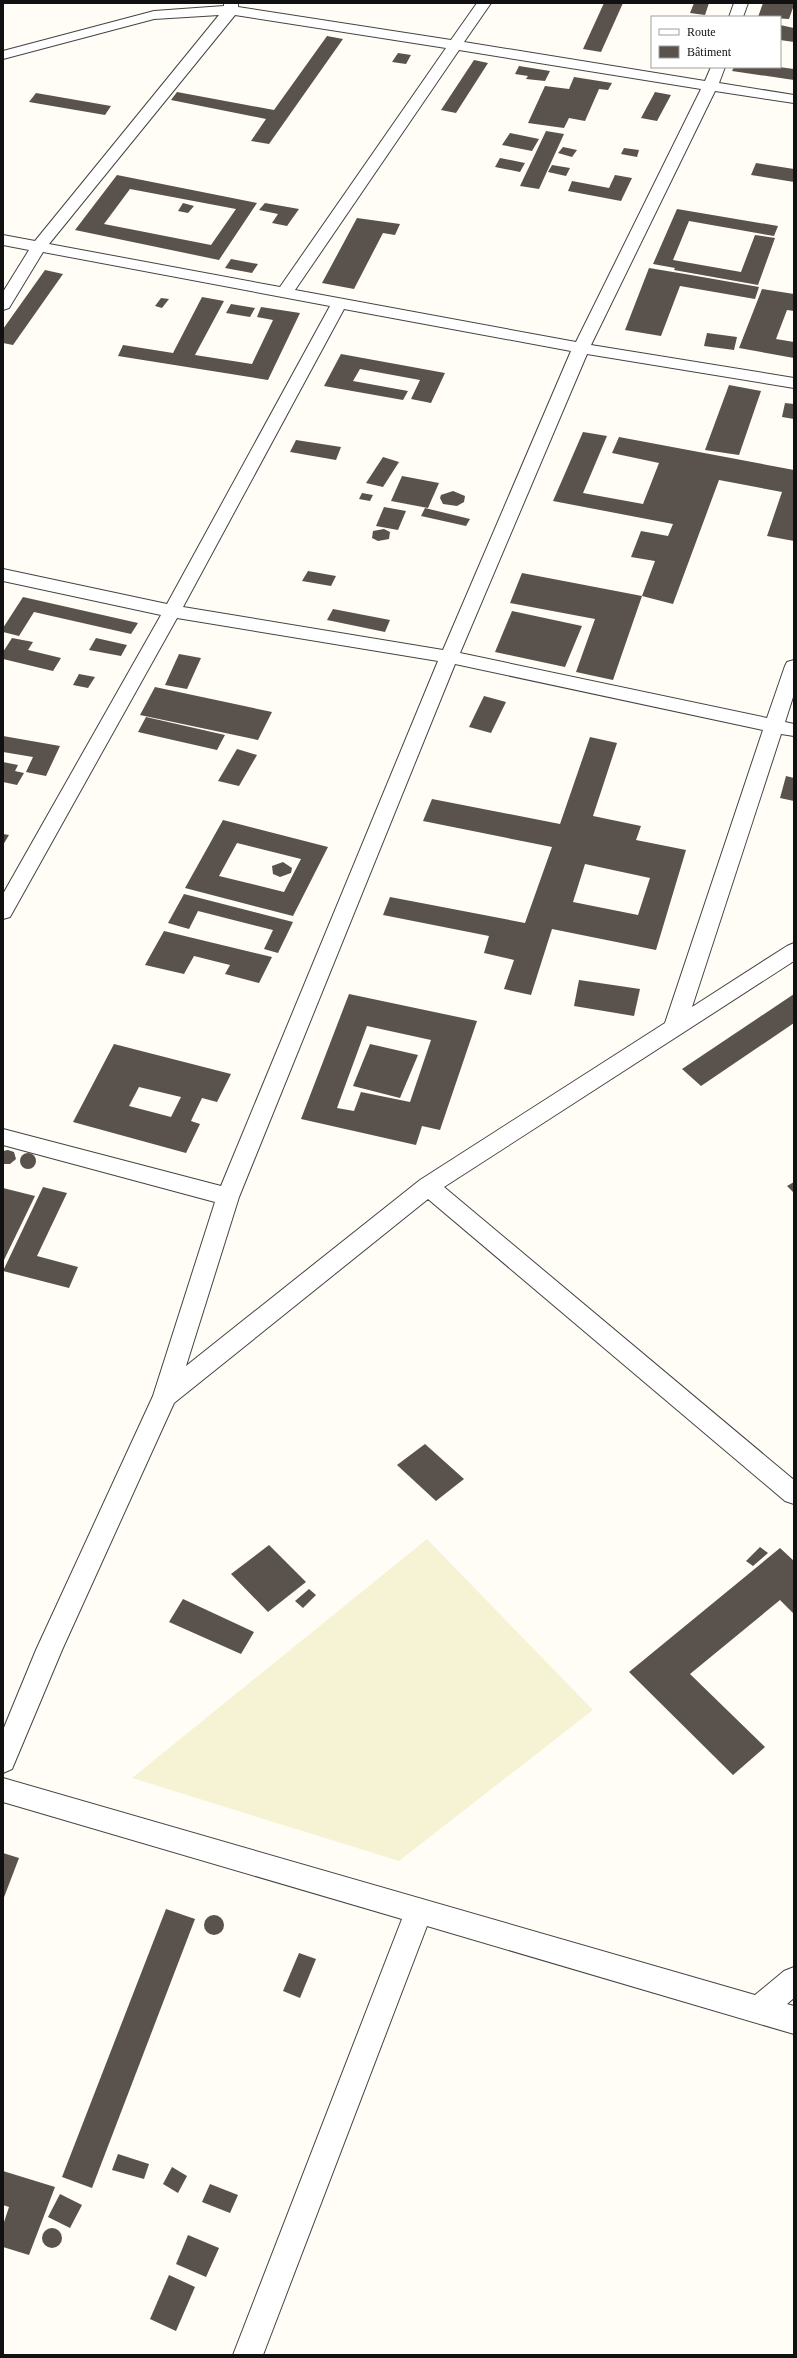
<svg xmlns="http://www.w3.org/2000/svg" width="797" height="2358" font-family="'Times New Roman',serif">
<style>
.farmland{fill:#f6f3d4}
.building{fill:#5a524d;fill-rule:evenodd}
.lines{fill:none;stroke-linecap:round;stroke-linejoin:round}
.minor-casing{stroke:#444;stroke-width:2}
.minor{fill:#fff;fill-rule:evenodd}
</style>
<rect width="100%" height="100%" fill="#fffdf5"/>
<path class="farmland" d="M 427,1539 L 593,1710 L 399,1861 L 132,1778 Z"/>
<g class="building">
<path d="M 604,3 L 623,3 L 601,52 L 583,49 Z"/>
<path d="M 694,3 L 709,3 L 705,15 L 690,13 Z"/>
<path d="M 763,3 L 794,3 L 794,5 L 789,19 L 758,17 Z"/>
<path d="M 780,25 L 794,28 L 794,42 L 780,40 Z"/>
<path d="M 327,36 L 343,39 L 269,144 L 251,141 L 266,119 L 171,100 L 177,92 L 274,110 Z"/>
<path d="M 398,53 L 411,55 L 406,64 L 392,62 Z"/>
<path d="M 474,60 L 488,63 L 456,113 L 441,110 Z"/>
<path d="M 519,66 L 550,71 L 545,81 L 526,79 L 528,76 L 515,74 Z"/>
<path d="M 734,67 L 779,67 L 794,69 L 794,80 L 732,71 Z"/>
<path d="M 574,77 L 612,83 L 608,90 L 599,89 L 585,121 L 569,118 L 564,128 L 528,123 L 545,86 L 569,89 Z"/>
<path d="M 655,92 L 671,95 L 657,121 L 641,118 Z"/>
<path d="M 36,93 L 111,106 L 105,115 L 29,102 Z"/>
<path d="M 546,131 L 564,134 L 539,189 L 520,186 Z"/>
<path d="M 510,133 L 539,139 L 532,151 L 502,145 Z"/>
<path d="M 563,147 L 577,150 L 572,157 L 558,153 Z"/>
<path d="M 624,148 L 639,150 L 637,157 L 621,154 Z"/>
<path d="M 500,158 L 525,163 L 520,172 L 495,167 Z"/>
<path d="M 756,163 L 794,169 L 794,182 L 751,175 Z"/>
<path d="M 552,165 L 570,168 L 566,176 L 548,172 Z"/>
<path d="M 117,175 L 257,203 L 219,260 L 75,230 ZM 130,189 L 236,209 L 211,245 L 104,224 Z"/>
<path d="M 615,175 L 632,178 L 621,201 L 568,191 L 572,181 L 609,188 Z"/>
<path d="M 183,203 L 194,206 L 188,213 L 178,211 Z"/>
<path d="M 265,203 L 299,209 L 287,226 L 272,223 L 278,214 L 259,210 Z"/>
<path d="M 677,209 L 778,226 L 774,236 L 689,221 L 673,260 L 741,272 L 755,235 L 775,238 L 758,285 L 674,270 L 675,268 L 653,264 Z"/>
<path d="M 357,218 L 400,224 L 395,235 L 383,233 L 354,289 L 322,283 Z"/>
<path d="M 231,259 L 258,264 L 252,273 L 225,268 Z"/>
<path d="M 649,268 L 685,274 L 759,287 L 755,299 L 680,286 L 661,336 L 625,330 Z"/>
<path d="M 45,270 L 63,274 L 13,345 L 3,343 L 3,329 Z"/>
<path d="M 762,289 L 794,294 L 794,311 L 787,310 L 776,339 L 794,342 L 794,358 L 739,348 Z"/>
<path d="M 202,297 L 224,301 L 195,355 L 252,364 L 273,320 L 257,317 L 261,307 L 300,313 L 268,380 L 118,356 L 123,345 L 173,353 Z"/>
<path d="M 161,298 L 169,299 L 162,308 L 155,306 Z"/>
<path d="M 231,304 L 255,308 L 250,317 L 226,313 Z"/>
<path d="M 707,333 L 737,337 L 734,350 L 704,346 Z"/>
<path d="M 341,354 L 445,373 L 431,403 L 411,399 L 420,380 L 360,369 L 353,381 L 408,391 L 403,400 L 324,386 Z"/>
<path d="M 729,385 L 761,391 L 739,455 L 705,450 Z"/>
<path d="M 785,403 L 794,404 L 794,419 L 782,417 Z"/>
<path d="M 583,432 L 607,436 L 583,493 L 643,504 L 659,463 L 612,453 L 619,437 L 794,470 L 794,541 L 767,536 L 782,492 L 719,480 L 673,604 L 642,596 L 655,561 L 631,557 L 641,531 L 668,536 L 673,524 L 553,501 Z"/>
<path d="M 296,440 L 341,447 L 336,460 L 290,452 Z"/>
<path d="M 383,457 L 399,462 L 383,487 L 366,483 Z"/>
<path d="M 402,476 L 439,483 L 428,508 L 391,501 Z"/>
<path d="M 453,491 L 465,496 L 464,502 L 457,506 L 443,504 L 440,498 L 441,495 Z"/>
<path d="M 362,493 L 373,495 L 370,501 L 359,499 Z"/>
<path d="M 384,507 L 406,511 L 398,530 L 376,526 Z"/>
<path d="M 425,508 L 470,519 L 466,526 L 421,516 Z"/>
<path d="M 384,529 L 390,532 L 389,539 L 378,541 L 372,538 L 373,531 Z"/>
<path d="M 308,571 L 336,576 L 331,586 L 302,581 Z"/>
<path d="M 522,573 L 642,596 L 613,680 L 576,672 L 595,619 L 510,603 Z"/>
<path d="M 23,597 L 138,623 L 131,634 L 34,612 L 19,636 L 3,632 L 3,628 Z"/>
<path d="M 333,609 L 390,620 L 385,632 L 327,620 Z"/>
<path d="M 512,611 L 582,626 L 565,667 L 495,652 Z"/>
<path d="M 12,638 L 33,642 L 28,650 L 61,658 L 53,671 L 3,659 L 3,652 Z"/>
<path d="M 96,638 L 127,645 L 121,656 L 89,650 Z"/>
<path d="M 179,654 L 201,658 L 187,689 L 165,685 Z"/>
<path d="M 79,674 L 95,677 L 88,688 L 73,685 Z"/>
<path d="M 155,687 L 272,712 L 258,740 L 140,715 Z"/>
<path d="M 484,696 L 506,702 L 491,733 L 469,727 Z"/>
<path d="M 146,717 L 225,735 L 217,750 L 138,732 Z"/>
<path d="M 3,736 L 60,746 L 46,776 L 26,772 L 33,757 L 3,752 Z"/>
<path d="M 590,737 L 617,743 L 593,816 L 641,826 L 636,840 L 686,850 L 656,950 L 552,929 L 531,995 L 504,989 L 514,960 L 484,953 L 489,936 L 383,915 L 390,897 L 525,923 L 552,847 L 423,821 L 432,799 L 560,824 ZM 585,864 L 650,878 L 638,915 L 573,902 Z"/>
<path d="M 237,749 L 257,755 L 239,786 L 218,781 Z"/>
<path d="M 3,762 L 18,765 L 15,771 L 24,773 L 17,785 L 3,782 Z"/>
<path d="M 786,776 L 794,778 L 794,801 L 780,798 Z"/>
<path d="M 223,820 L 328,847 L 293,916 L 185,888 ZM 237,843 L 301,859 L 284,892 L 219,876 Z"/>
<path d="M 3,834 L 9,835 L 3,845 Z"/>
<path d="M 283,862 L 292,868 L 291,873 L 280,877 L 273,874 L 272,866 Z"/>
<path d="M 184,894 L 293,922 L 278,953 L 264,949 L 273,930 L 198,911 L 189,929 L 168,923 Z"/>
<path d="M 164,931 L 272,957 L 259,983 L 225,974 L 230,965 L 194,956 L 184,974 L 145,965 Z"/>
<path d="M 579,980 L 640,989 L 634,1016 L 574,1006 Z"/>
<path d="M 349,994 L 477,1021 L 440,1130 L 422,1126 L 416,1145 L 301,1119 ZM 367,1026 L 431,1040 L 410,1102 L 361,1092 L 354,1111 L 337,1108 Z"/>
<path d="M 794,994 L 794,1023 L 701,1086 L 682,1069 Z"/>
<path d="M 114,1044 L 231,1074 L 217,1102 L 202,1098 L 191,1121 L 200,1124 L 186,1153 L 73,1122 ZM 139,1087 L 181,1097 L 171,1117 L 129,1106 Z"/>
<path d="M 370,1044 L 418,1055 L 400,1098 L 353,1086 Z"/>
<path d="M 8,1150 L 14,1152 L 16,1159 L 10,1164 L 3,1164 L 3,1151 Z"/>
<circle cx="28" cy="1161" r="8"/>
<path d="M 794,1182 L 794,1193 L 787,1186 Z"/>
<path d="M 43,1187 L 67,1193 L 37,1256 L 78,1267 L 69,1288 L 3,1271 Z"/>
<path d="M 3,1188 L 35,1196 L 3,1262 Z"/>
<path d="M 425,1444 L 464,1479 L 436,1501 L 397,1465 Z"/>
<path d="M 269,1545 L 306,1582 L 268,1612 L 231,1574 Z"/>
<path d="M 760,1547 L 768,1553 L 753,1566 L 746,1561 Z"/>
<path d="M 780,1548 L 794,1561 L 794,1614 L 780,1600 L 690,1674 L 765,1747 L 733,1775 L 629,1672 Z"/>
<path d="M 309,1589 L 316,1595 L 303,1608 L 295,1601 Z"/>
<path d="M 183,1599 L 254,1632 L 241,1654 L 169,1622 Z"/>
<path d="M 3,1853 L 19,1858 L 3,1900 Z"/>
<path d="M 166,1909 L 195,1919 L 92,2188 L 62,2177 Z"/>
<circle cx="214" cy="1925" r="10"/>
<path d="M 299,1953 L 316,1959 L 300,1998 L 283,1991 Z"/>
<path d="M 118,2154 L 149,2164 L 144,2179 L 112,2170 Z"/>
<path d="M 172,2167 L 187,2176 L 178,2193 L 163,2184 Z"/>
<path d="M 3,2171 L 55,2187 L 29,2255 L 3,2247 L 3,2225 L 9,2207 L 3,2205 Z"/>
<path d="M 210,2184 L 238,2195 L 230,2213 L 202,2202 Z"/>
<path d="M 60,2194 L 82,2205 L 70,2228 L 48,2217 Z"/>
<circle cx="52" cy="2238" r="10"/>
<path d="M 188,2235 L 219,2248 L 206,2277 L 176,2264 Z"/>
<path d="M 169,2275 L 195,2287 L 176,2331 L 150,2319 Z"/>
</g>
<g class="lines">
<defs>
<g id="minor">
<path d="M 224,3 L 238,3 L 238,7 L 451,40 L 477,3 L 491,3 L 464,42 L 705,81 L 711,67 L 725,67 L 719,83 L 794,95 L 794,103 L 715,91 L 591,345 L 794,378 L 794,388 L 587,354 L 460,653 L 767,718 L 785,666 L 787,662 L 794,660 L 794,694 L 785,722 L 794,724 L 794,736 L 781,734 L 692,1007 L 787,946 L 794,943 L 794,961 L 444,1187 L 794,1480 L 794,1504 L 785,1501 L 428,1199 L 174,1403 L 62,1650 L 12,1769 L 3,1773 L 3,1730 L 36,1650 L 153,1396 L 215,1202 L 3,1145 L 3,1129 L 221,1186 L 438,661 L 177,618 L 10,917 L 3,919 L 3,894 L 161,615 L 3,581 L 3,569 L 167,604 L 330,306 L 43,252 L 9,308 L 3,310 L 3,292 L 29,250 L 3,245 L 3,235 L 35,241 L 219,15 L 154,19 L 3,59 L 3,51 L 154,11 L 224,6 ZM 235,15 L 446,48 L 280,287 L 49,244 ZM 459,50 L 701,89 L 576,342 L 295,290 ZM 344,309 L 571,351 L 443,650 L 183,607 ZM 455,664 L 763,730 L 665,1023 L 420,1180 L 186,1366 L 239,1197 Z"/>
<path d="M 734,3 L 748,3 L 743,17 L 729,17 Z"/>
<path d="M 3,1778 L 755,1995 L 784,1971 L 794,1967 L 794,1998 L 787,2004 L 794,2006 L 794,2034 L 427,1926 L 263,2355 L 233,2355 L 402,1919 L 3,1802 Z"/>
</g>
</defs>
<use href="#minor" class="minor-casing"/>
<use href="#minor" class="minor"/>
</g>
<rect width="797" height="2358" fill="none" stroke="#111111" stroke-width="8"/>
<rect x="651" y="16" width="130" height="52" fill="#ffffff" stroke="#a0a0a0"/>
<rect x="659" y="29" width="20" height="6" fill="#ffffff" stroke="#a0a0a0"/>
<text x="687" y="36" font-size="12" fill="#111111">Route</text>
<rect x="659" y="46" width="20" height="12" fill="#5a524d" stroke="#a0a0a0"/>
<text x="687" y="56" font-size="12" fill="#111111">Bâtiment</text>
</svg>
